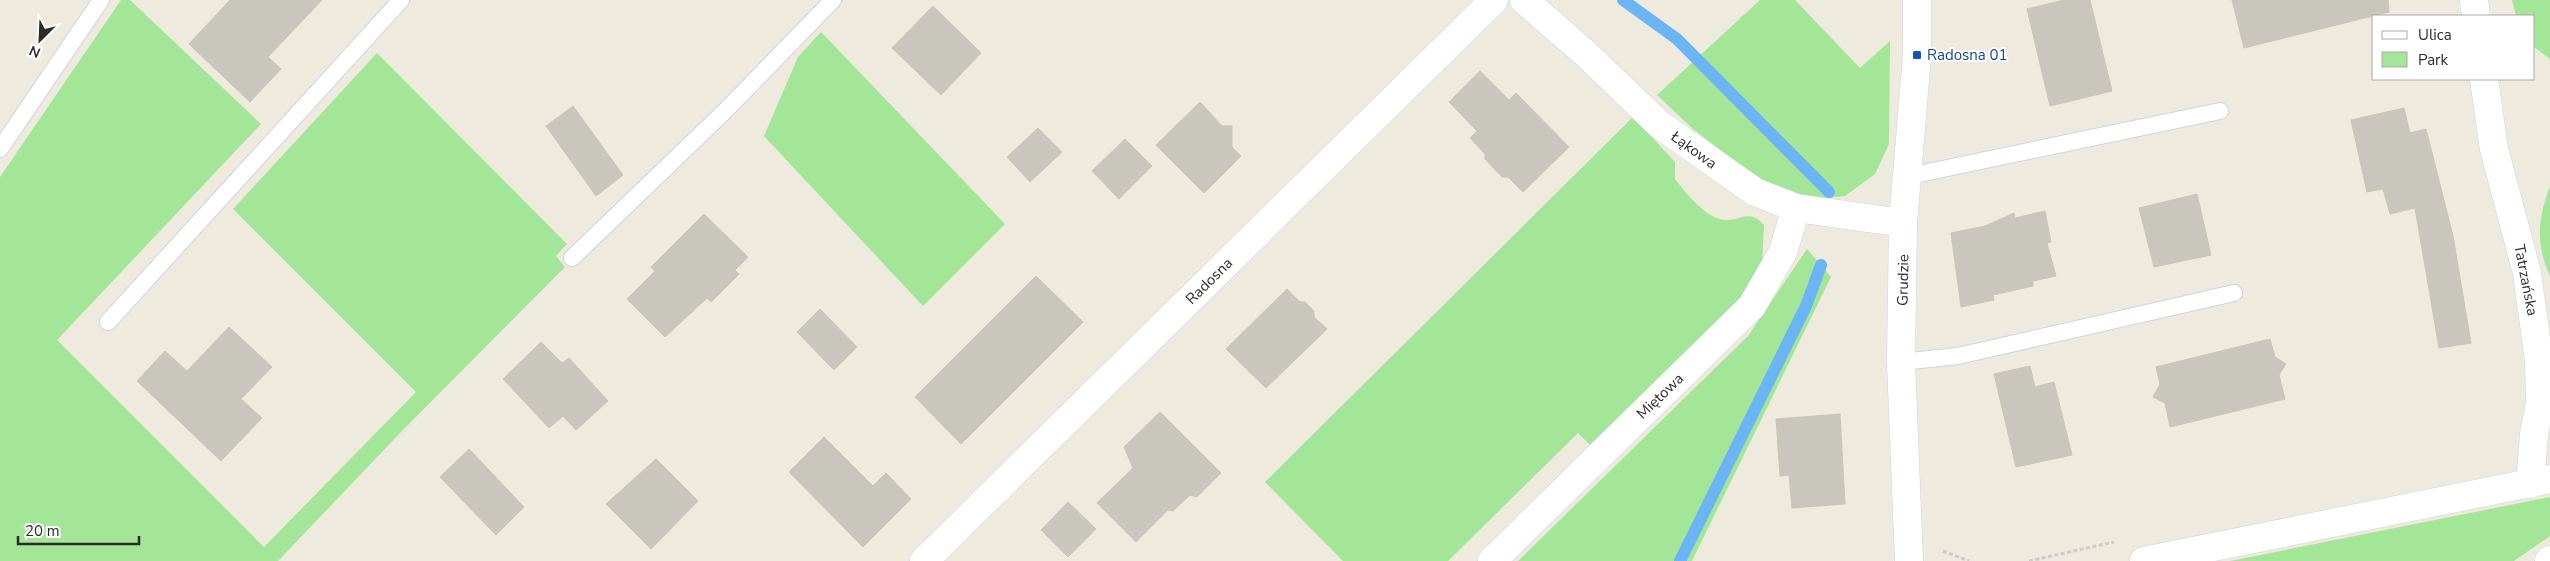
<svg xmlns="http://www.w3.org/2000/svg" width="2550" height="561" font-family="'Nunito Sans',sans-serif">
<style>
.green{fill:#a3e698}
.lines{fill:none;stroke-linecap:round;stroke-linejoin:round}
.stream{stroke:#6cb5f4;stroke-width:12}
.building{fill:#c9c6bd;stroke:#c9c6b6}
.service-casing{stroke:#d2d2e5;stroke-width:18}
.minor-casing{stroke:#d2d2e5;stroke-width:29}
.path{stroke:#ccc;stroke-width:3;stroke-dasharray:4 2.5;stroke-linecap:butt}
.service{stroke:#fff;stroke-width:16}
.minor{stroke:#fff;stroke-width:28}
.transit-dot{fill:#1a4fb4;stroke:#fff;stroke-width:2}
.labels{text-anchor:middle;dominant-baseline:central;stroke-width:4;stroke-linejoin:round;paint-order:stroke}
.transit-label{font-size:15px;fill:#164399;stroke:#fff;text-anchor:start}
.street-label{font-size:15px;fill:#2b2b2b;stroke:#fff}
</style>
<rect width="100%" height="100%" fill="#eeeadd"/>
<g class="green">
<path d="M 121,0 L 130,0 L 261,124 L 57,340 L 264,547 L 416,392 L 233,209 L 377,53 L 567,244 L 556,256 L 565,267 L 401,432 L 278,561 L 0,561 L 0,177 Z"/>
<path d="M 1760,0 L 1795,0 L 1860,68 L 1890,41 L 1889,144 L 1875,174 L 1845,196 L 1805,200 L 1760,180 L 1693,129 L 1657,95 Z"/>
<path d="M 2512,0 L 2550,0 L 2550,59 L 2534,47 L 2534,16 L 2516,16 Z"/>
<path d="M 821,32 L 1005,224 L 923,306 L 764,136 L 798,57 Z"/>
<path d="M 1633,117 L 1675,162 L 1675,179 C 1685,192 1706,219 1725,220 C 1741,221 1749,208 1764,225 L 1762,265 L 1743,294 L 1720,322 L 1591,446 L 1578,433 L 1448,561 L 1343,561 L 1265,482 Z"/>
<path d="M 2550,186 L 2550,276 C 2535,243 2538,219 2550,186 Z"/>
<path d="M 1807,249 L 1831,277 L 1692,561 L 1518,561 L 1748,336 Z"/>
<path d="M 2550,497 L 2550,536 L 2514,561 L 2230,561 Z"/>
</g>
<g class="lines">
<g class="stream">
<path d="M 1623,0 L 1677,39 L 1829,192"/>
<path d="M 1680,561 L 1806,306 L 1821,265"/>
</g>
</g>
<g class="building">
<path d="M 230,0 L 322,0 L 268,57 L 281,69 L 250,102 L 189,44 Z"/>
<path d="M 2064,0 L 2090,0 L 2112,91 L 2050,106 L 2027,9 Z"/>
<path d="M 2232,0 L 2388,0 L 2389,12 L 2244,48 Z"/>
<path d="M 933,6 L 981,53 L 941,95 L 892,48 Z"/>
<path d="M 1480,71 L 1509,100 L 1516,93 L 1569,147 L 1523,192 L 1508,177 L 1502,177 L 1485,159 L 1485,154 L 1470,138 L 1477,131 L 1449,102 Z"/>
<path d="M 1200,102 L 1222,126 L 1232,126 L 1232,147 L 1241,156 L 1204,193 L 1156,145 Z"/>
<path d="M 573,106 L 623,175 L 596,196 L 546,126 Z"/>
<path d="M 2404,108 L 2410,133 L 2426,129 L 2453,236 L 2471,343 L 2439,348 L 2415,208 L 2390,214 L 2383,189 L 2367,192 L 2351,120 Z"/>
<path d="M 1038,128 L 1062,152 L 1030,182 L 1007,157 Z"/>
<path d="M 1125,139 L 1152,166 L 1119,199 L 1092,171 Z"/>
<path d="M 2197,194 L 2211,255 L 2154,267 L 2139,208 Z"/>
<path d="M 2045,211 L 2051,242 L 2047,243 L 2056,276 L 2033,281 L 2033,286 L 1993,295 L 1994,300 L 1961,307 L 1951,233 L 1985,226 L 2014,213 L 2015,218 Z"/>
<path d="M 704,214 L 748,257 L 735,270 L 739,274 L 711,302 L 707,298 L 665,337 L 627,299 L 655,271 L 651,267 Z"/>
<path d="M 1036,276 L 1083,322 L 961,444 L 915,397 Z"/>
<path d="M 1287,289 L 1300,302 L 1305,302 L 1314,311 L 1314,317 L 1327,329 L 1266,388 L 1226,349 Z"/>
<path d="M 820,309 L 857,347 L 834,370 L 797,332 Z"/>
<path d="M 229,327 L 272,367 L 241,399 L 262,418 L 221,461 L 137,381 L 165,351 L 187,371 Z"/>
<path d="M 2270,339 L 2275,357 L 2286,364 L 2279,375 L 2285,399 L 2170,427 L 2165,403 L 2153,397 L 2160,384 L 2156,367 Z"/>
<path d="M 541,342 L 562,363 L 569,358 L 608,401 L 576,430 L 563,416 L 549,428 L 503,379 Z"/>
<path d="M 2030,366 L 2035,387 L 2054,382 L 2072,455 L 2016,467 L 1994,374 Z"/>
<path d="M 1160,412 L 1221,473 L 1197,497 L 1190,495 L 1173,511 L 1168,510 L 1136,542 L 1097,503 L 1133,468 L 1124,447 Z"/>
<path d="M 1840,414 L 1845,504 L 1792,508 L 1789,475 L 1780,476 L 1776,419 Z"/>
<path d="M 824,437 L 873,486 L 886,473 L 911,499 L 863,547 L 789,472 Z"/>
<path d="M 469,449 L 524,507 L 496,535 L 440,477 Z"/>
<path d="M 656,459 L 698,501 L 651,549 L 606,504 Z"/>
<path d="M 1068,502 L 1096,529 L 1068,557 L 1041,530 Z"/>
</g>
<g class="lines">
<defs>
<g id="service">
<path d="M 0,149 L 101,0"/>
<path d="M 1909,176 L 2220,111"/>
<path d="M 572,258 L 725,111 L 833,0"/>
<path d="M 108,322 L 401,0"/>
<path d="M 1901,362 L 1958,356 L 2234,293"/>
</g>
<g id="minor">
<path d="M 1524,0 L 1586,54 L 1660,125 L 1755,192 L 1796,208 L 1903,223"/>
<path d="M 2474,0 L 2476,16"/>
<path d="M 2484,79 L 2494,149 L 2527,273 L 2539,360 L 2540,404 L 2534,434 L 2530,484"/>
<path d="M 924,561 L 1494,0"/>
<path d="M 1492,561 L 1752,306 L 1783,252 L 1796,208"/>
<path d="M 1909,561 L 1901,362 L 1903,223 L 1917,55 L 1917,0"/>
<path d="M 2144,561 L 2550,479"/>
<path d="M 2549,561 L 2550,560"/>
</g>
</defs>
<use href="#service" class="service-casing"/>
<use href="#minor" class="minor-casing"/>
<g class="path">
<path d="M 1943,551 L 1969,561"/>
<path d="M 2029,561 L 2114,542"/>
</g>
<use href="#service" class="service"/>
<use href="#minor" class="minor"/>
</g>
<rect class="transit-dot" x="1912" y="50" width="10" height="10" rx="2.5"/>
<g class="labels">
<g class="transit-label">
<text x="1927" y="55">Radosna 01</text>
</g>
<g class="street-label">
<text transform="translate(1694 150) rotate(36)">Łąkowa</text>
<text transform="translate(1903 280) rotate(-89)">Grudzie</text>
<text transform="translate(2526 280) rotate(79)">Tatrzańska</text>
<text transform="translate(1209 281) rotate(-45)">Radosna</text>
<text transform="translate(1660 396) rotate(-44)">Miętowa</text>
</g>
</g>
<rect x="2372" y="15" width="162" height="65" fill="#ffffff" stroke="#aaaaaa"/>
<rect x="2382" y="31" width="25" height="8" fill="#ffffff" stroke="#aaaaaa"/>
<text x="2418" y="40" font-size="15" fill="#2b2b2b">Ulica</text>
<rect x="2382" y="52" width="25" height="15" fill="#a3e698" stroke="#aaaaaa"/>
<text x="2418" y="65" font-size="15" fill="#2b2b2b">Park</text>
<g transform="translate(40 40) rotate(204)" stroke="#ffffff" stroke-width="4" paint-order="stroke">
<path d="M0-4L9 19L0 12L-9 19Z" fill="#2b2b2b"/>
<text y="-8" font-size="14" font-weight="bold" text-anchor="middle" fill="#2b2b2b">N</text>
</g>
<path d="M18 536v8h121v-8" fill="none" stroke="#2b2b2b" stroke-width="2.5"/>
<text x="25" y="536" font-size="15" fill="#2b2b2b" stroke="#ffffff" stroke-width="4" paint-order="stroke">20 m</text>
</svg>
